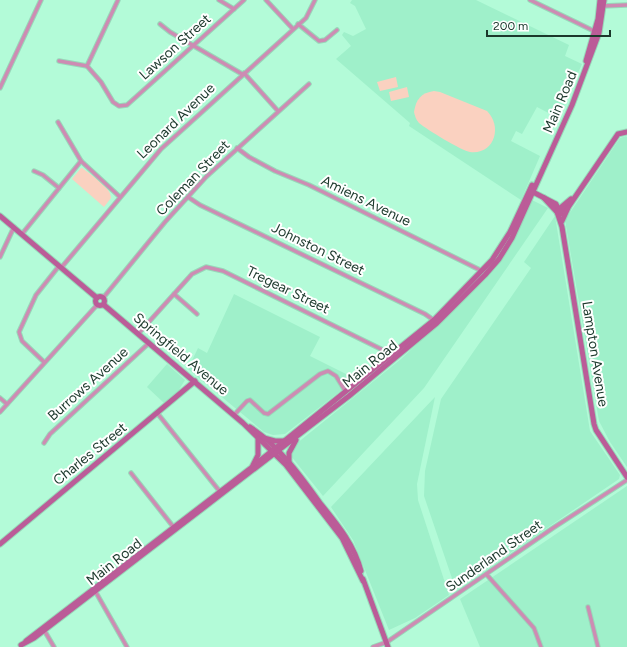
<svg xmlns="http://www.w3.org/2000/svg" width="627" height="647" font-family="Figtree,sans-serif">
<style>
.built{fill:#9ff0ca}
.green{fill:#fad1c0}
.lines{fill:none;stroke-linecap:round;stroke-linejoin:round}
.street-casing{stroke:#98d8b9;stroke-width:5.5}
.secondary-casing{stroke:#98d8b9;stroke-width:7}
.street{stroke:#cd8cb3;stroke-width:3.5}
.secondary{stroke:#bb5c98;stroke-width:5}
.labels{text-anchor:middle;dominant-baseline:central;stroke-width:4;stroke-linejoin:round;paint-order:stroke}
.street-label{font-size:14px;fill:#1b382b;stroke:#fff}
</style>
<rect width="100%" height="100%" fill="#b3fbd8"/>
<g class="built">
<path d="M 352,0 L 476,0 L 569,45 L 565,56 L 582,64 L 558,118 L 537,107 L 522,134 L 516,131 L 511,141 L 540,156 L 521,200 L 409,126 L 410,123 L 336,59 L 351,46 L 342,35 L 344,32 L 353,36 L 366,29 L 355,6 L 350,3 Z"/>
<path d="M 626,136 L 627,137 L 627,467 L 610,442 L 599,421 L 565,220 L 620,138 Z"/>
<path d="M 532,200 L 548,208 L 424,388 L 323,496 L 291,456 L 296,444 L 401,359 L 486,279 L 512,244 Z"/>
<path d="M 555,216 L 590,431 L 620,475 L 619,479 L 456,590 L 424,496 L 425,471 L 441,399 L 531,268 L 524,262 Z"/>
<path d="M 234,294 L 320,337 L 310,356 L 356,379 L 285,434 L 273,435 L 264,432 L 188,369 L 198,348 L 207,353 Z"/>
<path d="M 167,364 L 185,380 L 177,393 L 164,403 L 147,387 Z"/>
<path d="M 435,397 L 417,484 L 418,500 L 449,595 L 415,618 L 389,630 L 353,540 L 331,507 Z"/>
<path d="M 627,486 L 627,647 L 480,647 L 460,599 Z"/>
</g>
<g class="green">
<path d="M 396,77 L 398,87 L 380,91 L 377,82 Z"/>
<path d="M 407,87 L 409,97 L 391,101 L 389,92 Z"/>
<path d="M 434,91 L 440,92 L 487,111 C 503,127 494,155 470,152 C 462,151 426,129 419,123 C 416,120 415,116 414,112 C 416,99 421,93 434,91 Z"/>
<path d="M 81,168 L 82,168 C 91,175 111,186 111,198 L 104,207 L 72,179 Z"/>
</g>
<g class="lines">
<defs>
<g id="street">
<path d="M 118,0 L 87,66 L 101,82 L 113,102 L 119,106 L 127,105 L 244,0"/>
<path d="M 219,0 L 234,9"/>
<path d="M 266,0 L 293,29"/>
<path d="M 530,0 L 596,32"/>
<path d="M 602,6 L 627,5"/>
<path d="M 160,24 L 170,32 L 242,74"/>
<path d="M 298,24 L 319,41 L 325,40 L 337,30"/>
<path d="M 59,61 L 87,66"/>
<path d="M 244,73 L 278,111"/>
<path d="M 0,88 L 41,0"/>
<path d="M 58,122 L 81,161 L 120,197"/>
<path d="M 237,148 L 249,157 L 275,171 L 309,185 L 482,271"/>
<path d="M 34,171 L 43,175 L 59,188"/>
<path d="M 188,197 L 200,205 L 425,314 L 435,321"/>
<path d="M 22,234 L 81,161"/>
<path d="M 0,257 L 14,227"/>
<path d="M 61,268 L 161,149 L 306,18 L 315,0"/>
<path d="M 174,294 L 197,314"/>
<path d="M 103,298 L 165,222 L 206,177 L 309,84"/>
<path d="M 138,334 L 192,274 L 206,267 L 223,271 L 393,355"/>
<path d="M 44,362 L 22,341 L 19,332 L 36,295 L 59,266"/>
<path d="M 0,398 L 7,404"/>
<path d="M 0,412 L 97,305"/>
<path d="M 158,414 L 221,493"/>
<path d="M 234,415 L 247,401 L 250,400 L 264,413 L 268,414 L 320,374 L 328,371 L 336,376 L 346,392"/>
<path d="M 44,443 L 50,434 L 149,343"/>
<path d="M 131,473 L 175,529"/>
<path d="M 487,575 L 534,628 L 541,647"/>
<path d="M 94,589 L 127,647"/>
<path d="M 588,607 L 598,647"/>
<path d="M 44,630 L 54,647"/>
<path d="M 373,647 L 387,642 L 553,528 L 627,480"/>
</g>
<g id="secondary">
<path d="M 586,61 L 598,19 L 600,0"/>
<path d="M 531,191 L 556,204 L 561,214"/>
<path d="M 544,198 L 557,212 L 562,227 L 594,424 L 596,430 L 627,477"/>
<path d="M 558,210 L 571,199"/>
<path d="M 557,212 L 564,210 L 569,206 L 618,134 L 627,132"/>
<path d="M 0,216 L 97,298"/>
<path d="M 562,221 L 568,208"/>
<circle cx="100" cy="301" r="4.5"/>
<path d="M 104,305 L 243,423 L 286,465 L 342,538 L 363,581"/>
<path d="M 250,427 C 279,446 300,475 320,503 C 337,524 354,544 361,571"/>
<path d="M 264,438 L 275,441 L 284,441"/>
<path d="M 289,461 L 289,453 L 296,440"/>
<path d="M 253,465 L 258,455 L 258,439"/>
<path d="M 0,544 L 195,381"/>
<path d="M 363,579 L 388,647"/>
<path d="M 26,641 L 251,468 L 434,320 L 492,260 L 510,232 L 532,185"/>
<path d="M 21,645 L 34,638 L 349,396 L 437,323 L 485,275 L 499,259 L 512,238 L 572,105 L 599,33 L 604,0"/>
</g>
</defs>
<use href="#street" class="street-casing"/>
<use href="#secondary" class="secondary-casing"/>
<use href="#street" class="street"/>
<use href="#secondary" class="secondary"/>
</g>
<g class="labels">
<g class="street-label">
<text transform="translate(175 47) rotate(-42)">Lawson Street</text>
<text transform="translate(560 102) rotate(-67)">Main Road</text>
<text transform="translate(176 121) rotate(-44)">Leonard Avenue</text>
<text transform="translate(193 178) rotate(-46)">Coleman Street</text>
<text transform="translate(366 201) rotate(26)">Amiens Avenue</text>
<text transform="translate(318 249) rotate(26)">Johnston Street</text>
<text transform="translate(288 290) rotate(26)">Tregear Street</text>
<text transform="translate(181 354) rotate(40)">Springfield Avenue</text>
<text transform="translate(595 354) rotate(81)">Lampton Avenue</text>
<text transform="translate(370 364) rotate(-39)">Main Road</text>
<text transform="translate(88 384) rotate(-42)">Burrows Avenue</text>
<text transform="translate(90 454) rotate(-39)">Charles Street</text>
<text transform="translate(494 556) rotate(-35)">Sunderland Street</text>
<text transform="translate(114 562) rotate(-38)">Main Road</text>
</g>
</g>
<path d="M487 30v6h123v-6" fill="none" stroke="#1b382b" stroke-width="2"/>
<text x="493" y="30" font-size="12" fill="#1b382b" stroke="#ffffff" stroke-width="3" paint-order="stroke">200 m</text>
</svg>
